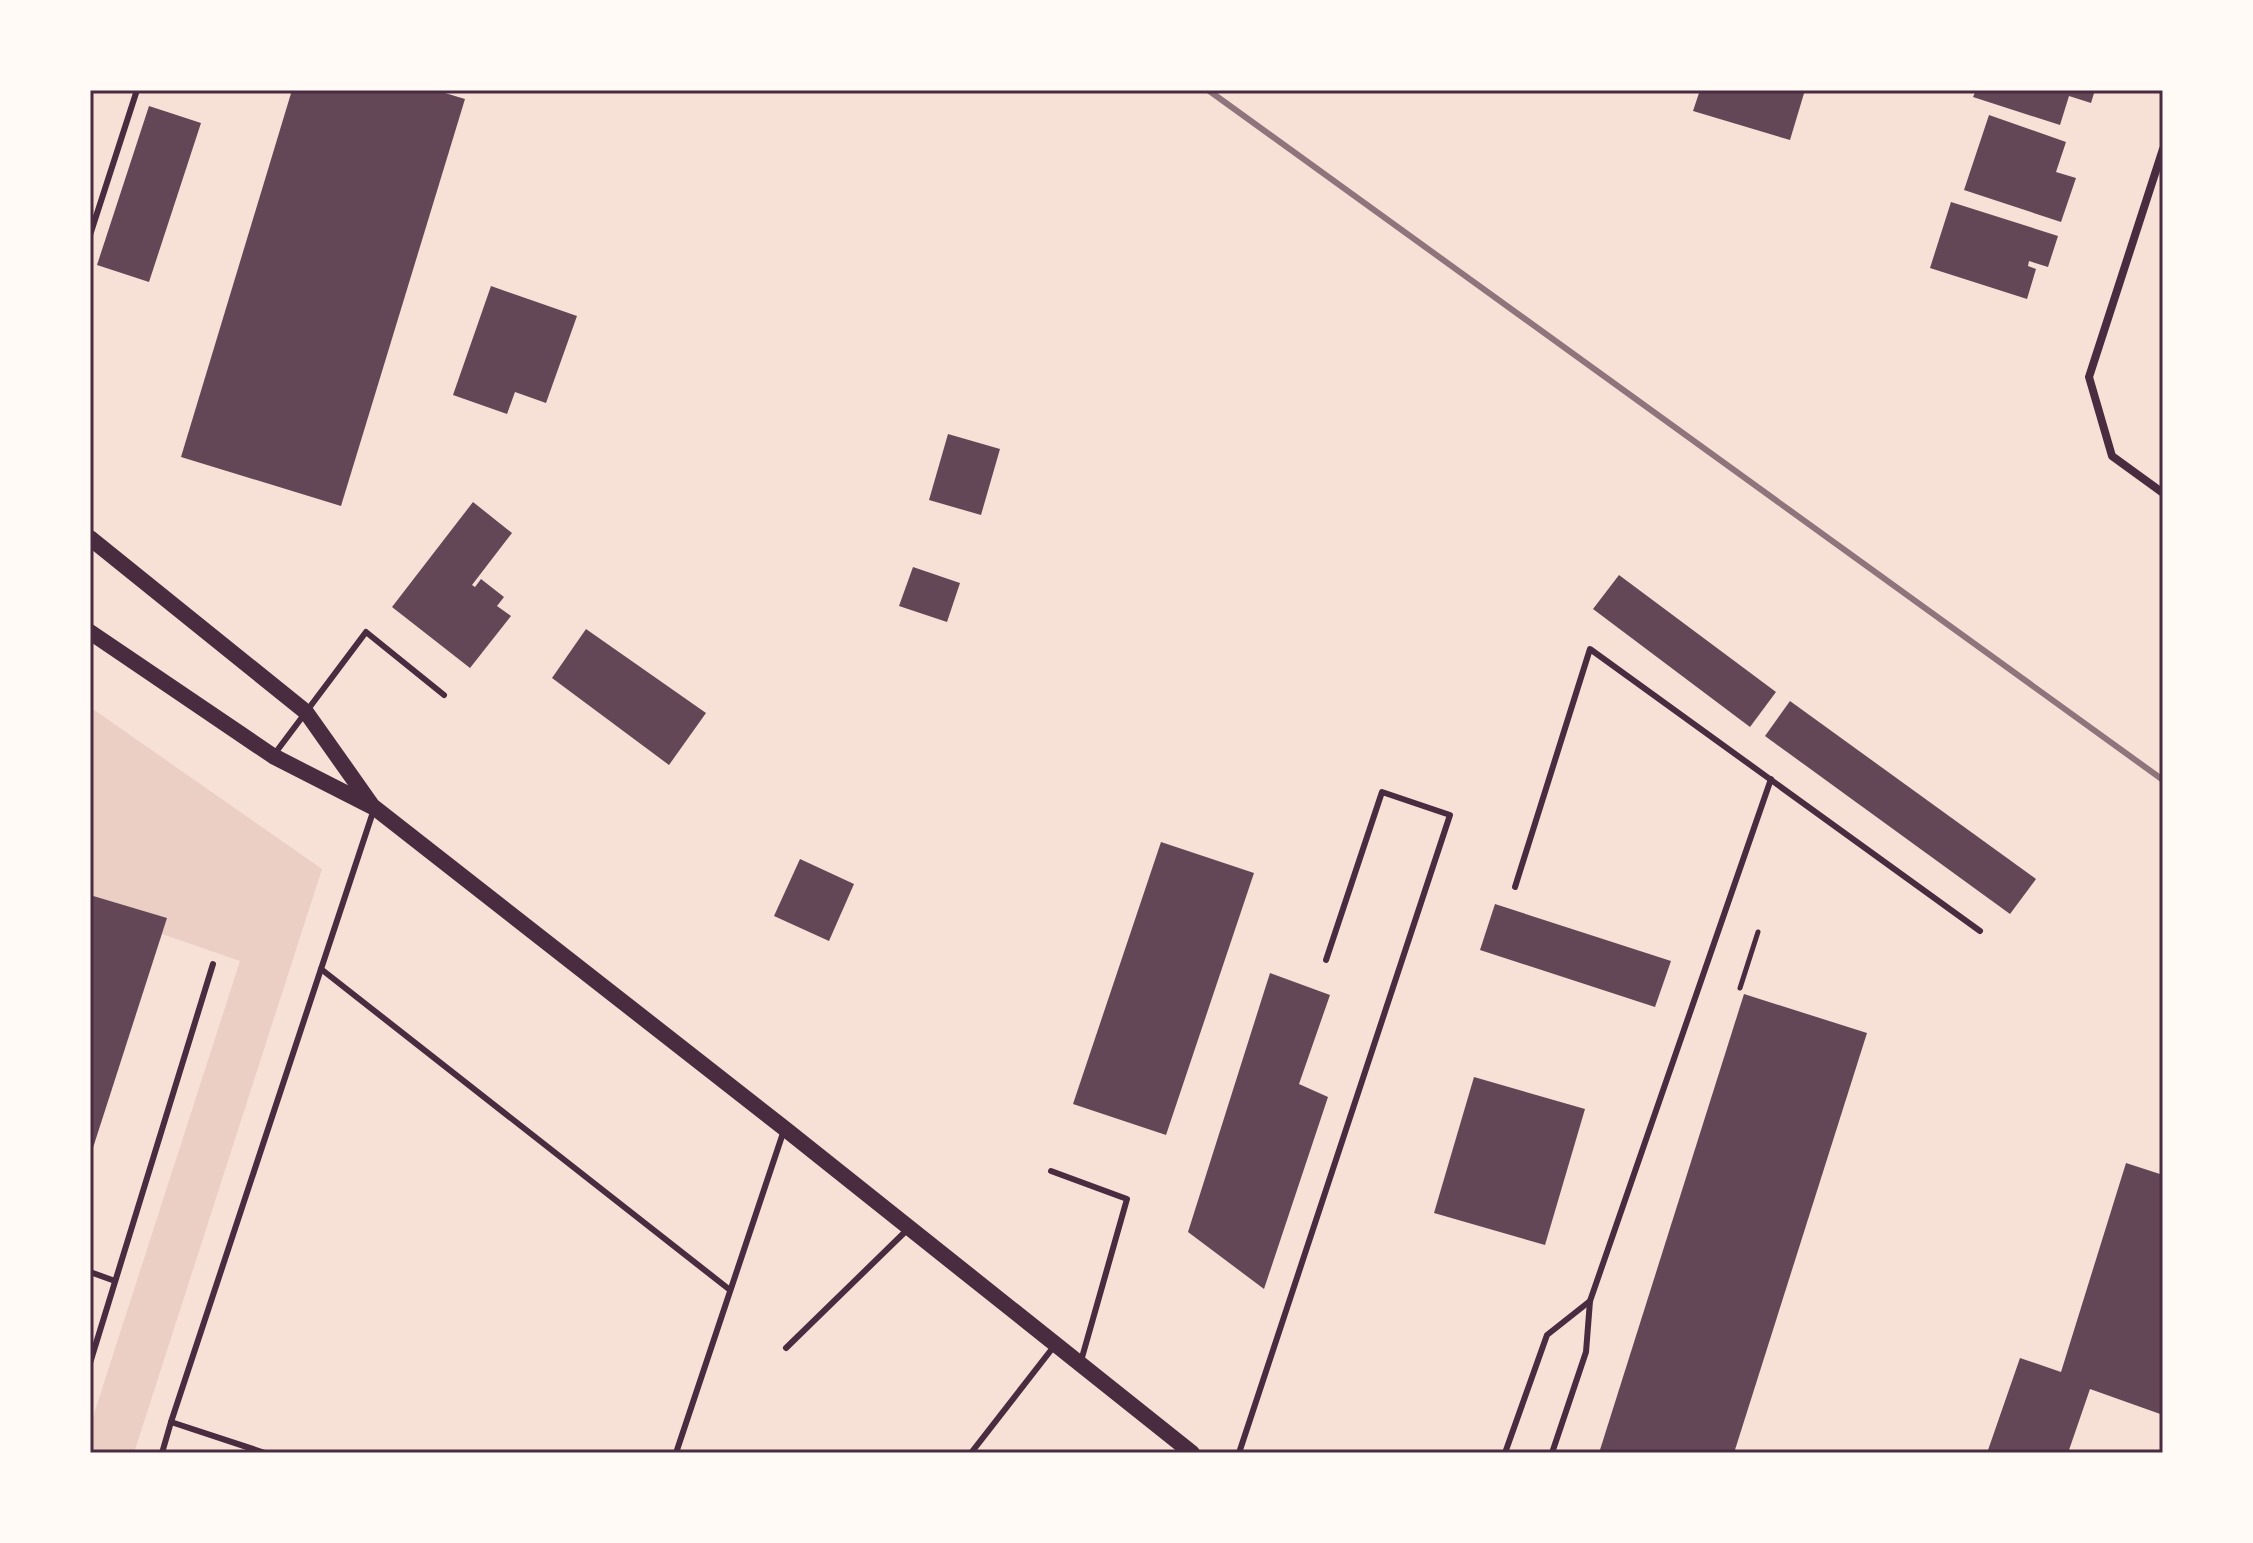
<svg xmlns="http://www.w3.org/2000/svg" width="2253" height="1543" font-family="Rubik,sans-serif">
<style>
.green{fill:#ebcfc5}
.building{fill:#644757}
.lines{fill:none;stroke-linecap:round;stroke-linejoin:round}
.path{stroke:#4a2c40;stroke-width:5}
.service{stroke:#4a2c40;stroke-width:6}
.minor{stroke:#4a2c40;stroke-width:8}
.secondary{stroke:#4a2c40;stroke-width:16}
.rail{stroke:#8f747c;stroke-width:6}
.neatline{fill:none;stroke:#4a2c40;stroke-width:3}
</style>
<rect width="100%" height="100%" fill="#f7e1d7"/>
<path class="green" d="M 90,707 L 322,869 L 134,1453 L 90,1453 L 90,1426 L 240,961 L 162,934 L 166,918 L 90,895 Z"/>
<g class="building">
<path d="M 292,90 L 435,90 L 465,99 L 341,506 L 181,457 Z"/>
<path d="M 1700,90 L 1805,90 L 1790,140 L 1693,111 Z"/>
<path d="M 1976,90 L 2095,90 L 2091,103 L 2069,96 L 2060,125 L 1973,97 Z"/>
<path d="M 149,106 L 201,123 L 149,282 L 97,265 Z"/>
<path d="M 1989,115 L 2066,142 L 2056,172 L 2076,178 L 2061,222 L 1964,190 Z"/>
<path d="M 1951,202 L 2058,236 L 2048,267 L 2029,261 L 2028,266 L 2036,269 L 2027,299 L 1930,268 Z"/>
<path d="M 491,286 L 577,316 L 546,403 L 515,392 L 507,414 L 453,395 Z"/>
<path d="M 948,434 L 1000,449 L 981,515 L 929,500 Z"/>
<path d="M 473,502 L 512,533 L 472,585 L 475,587 L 481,579 L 504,597 L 497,606 L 511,616 L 470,668 L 392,607 Z"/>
<path d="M 913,567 L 960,583 L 947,622 L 899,606 Z"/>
<path d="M 1619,575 L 1776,692 L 1750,727 L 1593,609 Z"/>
<path d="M 586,629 L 706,713 L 669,765 L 552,678 Z"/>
<path d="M 1790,701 L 2036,879 L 2010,914 L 1765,736 Z"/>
<path d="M 1161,842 L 1254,873 L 1166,1135 L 1073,1104 Z"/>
<path d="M 800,859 L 854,884 L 829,941 L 774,916 Z"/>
<path d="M 90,895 L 167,918 L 91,1154 L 90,1154 Z"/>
<path d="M 1495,904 L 1671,961 L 1655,1007 L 1480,950 Z"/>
<path d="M 1270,973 L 1330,995 L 1299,1084 L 1328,1097 L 1264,1289 L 1188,1232 Z"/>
<path d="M 1744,994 L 1867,1033 L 1734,1453 L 1599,1453 Z"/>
<path d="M 1474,1077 L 1585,1109 L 1545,1245 L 1434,1213 Z"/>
<path d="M 2126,1163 L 2163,1175 L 2163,1415 L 2090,1389 L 2068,1453 L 1987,1453 L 2020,1358 L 2061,1372 Z"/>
</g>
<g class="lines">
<path class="path" d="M 1740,988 L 1758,932"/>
<g class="service">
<path d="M 90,235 L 137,90"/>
<path d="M 273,756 L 366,632 L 444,695"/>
<path d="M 1515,887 L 1590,649 L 1980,931"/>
<path d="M 321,969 L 730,1290"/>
<path d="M 1051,1171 L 1127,1199 L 1081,1361"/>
<path d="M 90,1272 L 115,1281"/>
<path d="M 786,1348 L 908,1229"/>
<path d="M 90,1363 L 213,964"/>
<path d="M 162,1453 L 171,1422"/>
<path d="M 265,1453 L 171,1422 L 373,812"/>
<path d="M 676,1453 L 784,1130"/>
<path d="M 971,1453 L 1055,1345"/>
<path d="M 1239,1453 L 1450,815 L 1382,792 L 1326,960"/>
<path d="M 1505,1453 L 1547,1335 L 1590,1301"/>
<path d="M 1552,1453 L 1586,1352 L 1590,1301 L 1771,779"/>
</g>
<path class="minor" d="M 2163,149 L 2089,377 L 2112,456 L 2163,493"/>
<g class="secondary">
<path d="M 90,538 L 306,712 L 371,804"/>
<path d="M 90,632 L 273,756 L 375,808 L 784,1128 L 1192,1453"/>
</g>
<path class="rail" d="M 1208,90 L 2163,780"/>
</g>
<rect width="2253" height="1543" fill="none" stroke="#fffaf5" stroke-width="184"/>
<rect x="92" y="92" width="2069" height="1359" class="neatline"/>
</svg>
